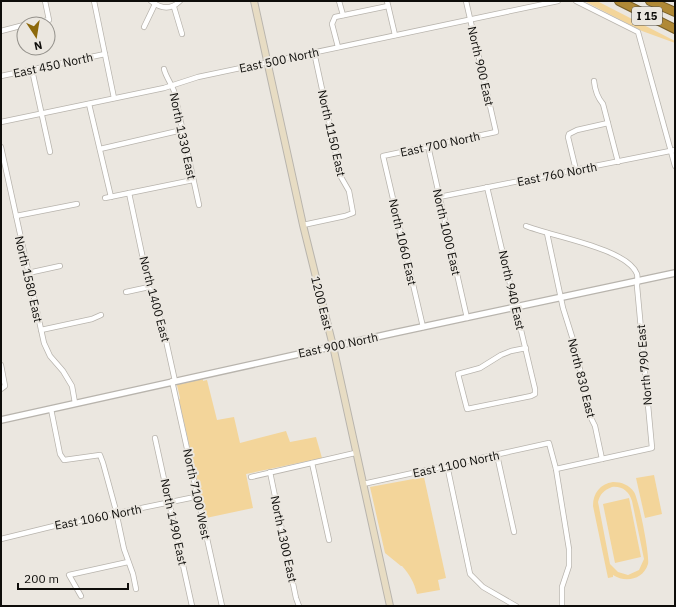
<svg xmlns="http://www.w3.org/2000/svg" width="676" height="607" font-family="'IBM Plex Sans',sans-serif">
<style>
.green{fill:#f3d59a;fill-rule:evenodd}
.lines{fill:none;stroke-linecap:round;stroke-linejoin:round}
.minor-casing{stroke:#b8b4ad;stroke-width:6}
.tertiary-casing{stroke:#b8b4ad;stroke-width:8}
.secondary-casing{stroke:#b8b4ad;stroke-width:8}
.motorway-casing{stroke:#775e27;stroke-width:10}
.minor{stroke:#fff;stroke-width:4.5}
.tertiary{stroke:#fff;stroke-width:5.5}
.secondary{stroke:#e7dcc3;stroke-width:6}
.motorway{stroke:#b08936;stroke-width:8}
.labels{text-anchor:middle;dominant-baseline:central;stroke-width:4;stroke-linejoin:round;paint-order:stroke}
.shield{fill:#ebe7e0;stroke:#504e4a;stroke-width:1}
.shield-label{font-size:11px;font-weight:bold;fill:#0e0d0a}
.street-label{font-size:12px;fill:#0e0d0a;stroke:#ebe7e0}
</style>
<rect width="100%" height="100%" fill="#ebe7e0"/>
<g class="green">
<path d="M 584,1 L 597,1 L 675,41 L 675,43 L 642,31 Z"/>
<path d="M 203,379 L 203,381 L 207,380 L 217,420 L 234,417 L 240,443 L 286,431 L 290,442 L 316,437 L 322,458 L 246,474 L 253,508 L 206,518 L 179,400 L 180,398 L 177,385 Z"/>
<path d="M 654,475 L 662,514 L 645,518 L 636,478 Z"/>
<path d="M 424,477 L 446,578 L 438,580 L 440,590 L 417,594 C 414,582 410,575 402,566 L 401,566 L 385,553 L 370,487 Z"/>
<path d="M 613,482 C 622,482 629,485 634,492 C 639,500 650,556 648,564 C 643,580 625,583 613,575 L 613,577 L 608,578 L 593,506 C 593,493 600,484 613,482 ZM 612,487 C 622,486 629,491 632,501 L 644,559 L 639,570 L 628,575 L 618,572 L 610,564 L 598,502 C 600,494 604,490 612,487 Z"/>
<path d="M 629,498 L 641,557 L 615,563 L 603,504 Z"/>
</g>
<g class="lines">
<defs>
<g id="minor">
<path d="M 94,1 L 114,98"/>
<path d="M 151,1 C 161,9 171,10 180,1"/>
<path d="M 339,1 L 343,15"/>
<path d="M 387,1 L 395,35"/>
<path d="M 576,1 L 638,32 L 675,166"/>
<path d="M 174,7 L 182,34"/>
<path d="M 30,24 L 49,20 L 45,1"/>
<path d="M 144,27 L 155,4"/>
<path d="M 1,31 L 24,25"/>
<path d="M 338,47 L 332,24 L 335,17 L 388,6"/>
<path d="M 164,69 C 166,77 171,83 174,91 L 199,205"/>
<path d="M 32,70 L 50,152"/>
<path d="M 1,76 L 105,54"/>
<path d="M 594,81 C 595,91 597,97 603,104 L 618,162"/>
<path d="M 89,104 L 111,197"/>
<path d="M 1,122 L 164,88 L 198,77 L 558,1"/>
<path d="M 428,146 L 467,318"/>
<path d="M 1,147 L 44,343 L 50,356 L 63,371 L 72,386 L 75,403"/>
<path d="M 100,149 L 182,130"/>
<path d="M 576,170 L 568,137 L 569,134 L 577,130 L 608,123"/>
<path d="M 487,187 L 535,389 L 535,394 L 531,396 L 467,409 L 458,374 L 480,368 L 501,355 L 511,351 L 526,348"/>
<path d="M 129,193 L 149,287 L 163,327 L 175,381"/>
<path d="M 439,197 L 675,150"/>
<path d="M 105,198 L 193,180"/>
<path d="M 16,216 L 77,204"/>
<path d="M 303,225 L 345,216 L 353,213 L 349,191 L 341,177 L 314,52"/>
<path d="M 526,226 C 550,236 627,248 637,274 C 638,277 637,283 637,286 L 652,448 L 556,469"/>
<path d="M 547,233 L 563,308 L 574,343 L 591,418 L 595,426 L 602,459"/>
<path d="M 28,273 L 60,266"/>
<path d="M 126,292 L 149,287"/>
<path d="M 423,327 L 383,156 L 496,132 L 466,1"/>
<path d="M 41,330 L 92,319 L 101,315"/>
<path d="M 1,365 L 5,386 L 1,389"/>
<path d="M 172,381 L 222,606"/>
<path d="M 51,409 L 60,454 L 64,460 L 100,455 L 103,463 L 115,507 L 124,549 L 133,574 L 136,589"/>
<path d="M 155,438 L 192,606"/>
<path d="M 497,455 L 514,532"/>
<path d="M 312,463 L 329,540"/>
<path d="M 447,465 L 470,574 L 483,587 L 516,606"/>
<path d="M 270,472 L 296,598 L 299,606"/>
<path d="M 251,477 L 355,453"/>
<path d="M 363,484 L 549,443 L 556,469 L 569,549 L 569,566 L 562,587 L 562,606"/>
<path d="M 1,539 L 54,526 L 195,497"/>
<path d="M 81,596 L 69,575 L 128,562"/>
</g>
<path id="tertiary" d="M 1,420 L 394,333 L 675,273"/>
<path id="secondary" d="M 254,1 L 303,225 L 333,346 L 390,606"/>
<g id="motorway">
<path d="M 619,1 L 675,29"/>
<path d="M 650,1 L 675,12"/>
</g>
</defs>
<use href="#minor" class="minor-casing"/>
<use href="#tertiary" class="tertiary-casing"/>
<use href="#secondary" class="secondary-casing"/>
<use href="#motorway" class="motorway-casing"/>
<use href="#minor" class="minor"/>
<use href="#tertiary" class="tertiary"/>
<use href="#secondary" class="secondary"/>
<use href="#motorway" class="motorway"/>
</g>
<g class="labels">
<rect class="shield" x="632" y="7" width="30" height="18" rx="3"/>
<g class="shield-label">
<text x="647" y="16">I 15</text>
</g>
<g class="street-label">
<text transform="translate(279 60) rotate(-12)">East 500 North</text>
<text transform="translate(53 65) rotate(-12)">East 450 North</text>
<text transform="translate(481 66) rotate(77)">North 900 East</text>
<text transform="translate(332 133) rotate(77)">North 1150 East</text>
<text transform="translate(183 136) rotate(78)">North 1330 East</text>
<text transform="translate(440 144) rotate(-12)">East 700 North</text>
<text transform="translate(557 174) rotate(-11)">East 760 North</text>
<text transform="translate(447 232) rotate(77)">North 1000 East</text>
<text transform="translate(403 242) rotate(77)">North 1060 East</text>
<text transform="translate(29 279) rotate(77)">North 1580 East</text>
<text transform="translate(512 290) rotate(77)">North 940 East</text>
<text transform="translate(155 299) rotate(75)">North 1400 East</text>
<text transform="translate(322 303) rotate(76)">1200 East</text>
<text transform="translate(338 345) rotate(-12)">East 900 North</text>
<text transform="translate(644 365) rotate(-95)">North 790 East</text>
<text transform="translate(582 378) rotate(76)">North 830 East</text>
<text transform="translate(456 464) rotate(-12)">East 1100 North</text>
<text transform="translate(197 494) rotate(78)">North 7100 West</text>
<text transform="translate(98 517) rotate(-11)">East 1060 North</text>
<text transform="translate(174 522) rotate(78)">North 1490 East</text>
<text transform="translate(284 539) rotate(78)">North 1300 East</text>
</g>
</g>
<rect width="676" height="607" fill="none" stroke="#0e0d0a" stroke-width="4"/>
<g transform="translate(36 36) rotate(168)"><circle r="19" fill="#ebe7e0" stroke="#93908a"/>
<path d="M0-3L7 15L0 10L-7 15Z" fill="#8d690b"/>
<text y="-6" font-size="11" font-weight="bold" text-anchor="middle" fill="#0e0d0a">N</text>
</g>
<path d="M18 583v6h110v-6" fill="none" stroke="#0e0d0a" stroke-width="2"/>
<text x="24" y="583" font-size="12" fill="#0e0d0a" stroke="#ebe7e0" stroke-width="3" paint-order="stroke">200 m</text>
</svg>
